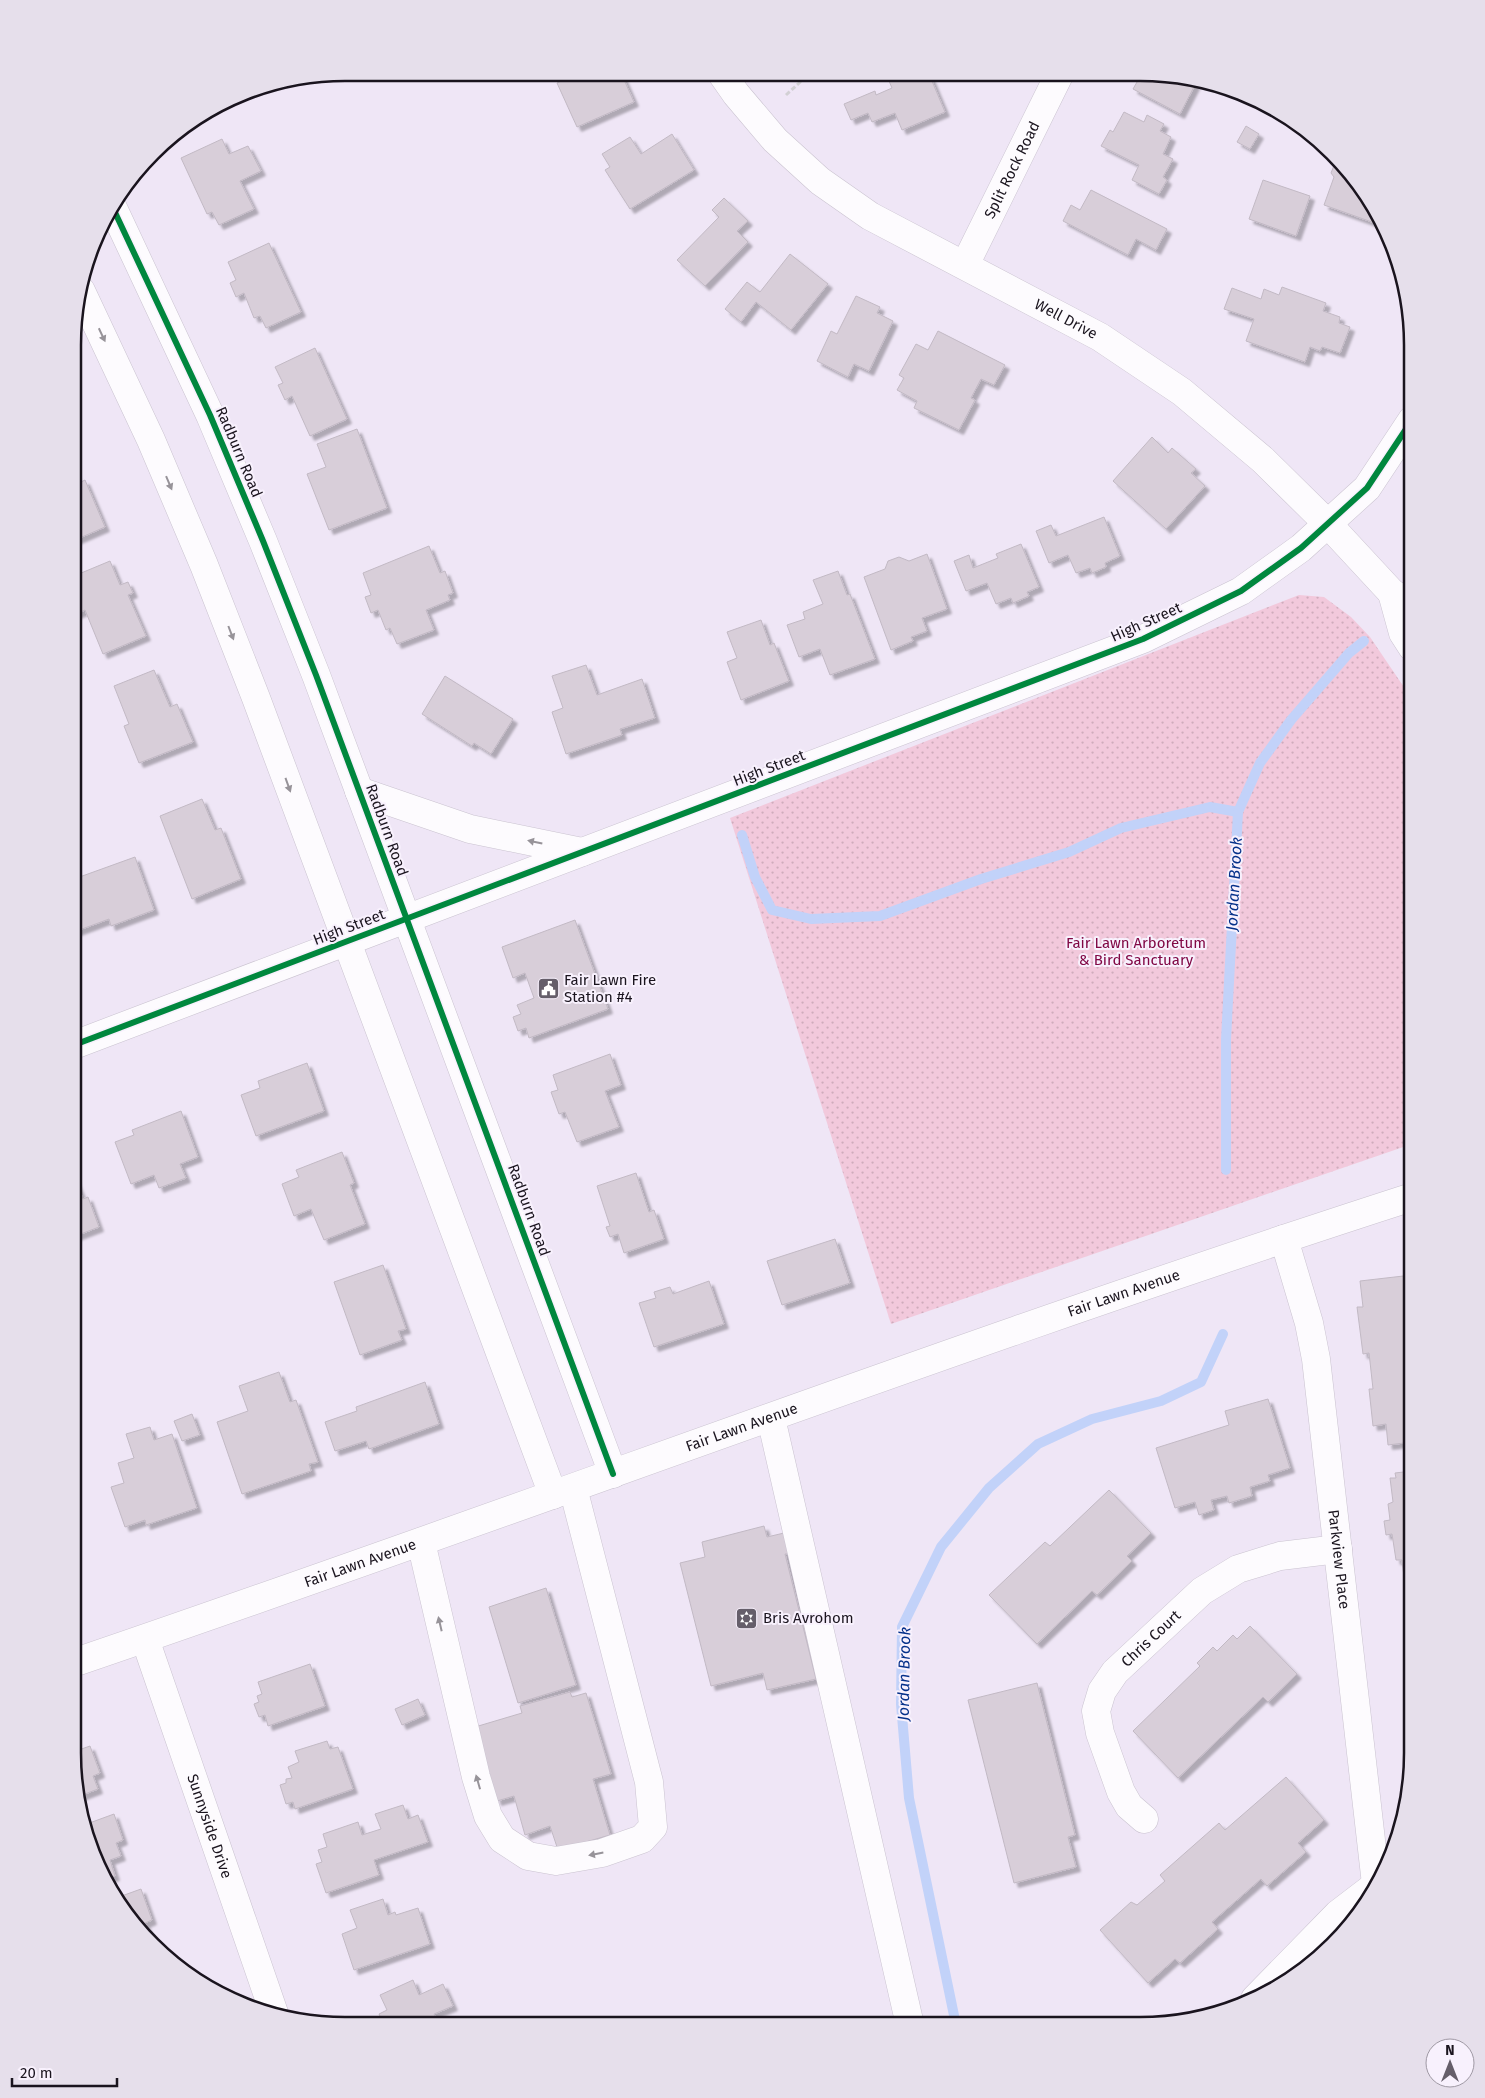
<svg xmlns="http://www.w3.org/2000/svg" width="1485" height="2098" font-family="'Fira Sans',sans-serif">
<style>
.park{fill:url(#park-dots)}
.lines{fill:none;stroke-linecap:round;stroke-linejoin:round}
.stream{stroke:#c2d2f9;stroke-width:10}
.building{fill:#d8ced9;stroke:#c2b9c4;filter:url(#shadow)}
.minor-casing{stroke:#cac3d0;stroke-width:29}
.major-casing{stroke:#cac3d0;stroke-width:29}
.path{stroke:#d2d0d4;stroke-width:3;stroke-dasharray:5 2.5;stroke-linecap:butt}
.minor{stroke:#fdfbfe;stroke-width:28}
.major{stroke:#fdfbfe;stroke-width:28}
.cycleway-casing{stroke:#f8f1fd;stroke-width:9}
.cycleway{stroke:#00873e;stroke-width:6}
.oneway{fill:#979399}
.labels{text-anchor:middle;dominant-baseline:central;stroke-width:4;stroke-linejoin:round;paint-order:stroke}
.street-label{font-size:15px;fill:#1a141e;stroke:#f8f1fd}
.park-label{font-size:15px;fill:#810845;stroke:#f8f1fd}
.poi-label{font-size:15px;fill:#1a141e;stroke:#f8f1fd;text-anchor:start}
.water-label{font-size:16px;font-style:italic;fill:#05318a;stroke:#f8f1fd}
.rim{fill:none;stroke:#1a141e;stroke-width:2.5}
</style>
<defs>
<pattern id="park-dots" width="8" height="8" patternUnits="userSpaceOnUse" patternTransform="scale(1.25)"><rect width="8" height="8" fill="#f2c9dc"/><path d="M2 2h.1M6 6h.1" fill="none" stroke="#cfacbc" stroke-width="1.8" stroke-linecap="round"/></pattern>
<filter id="shadow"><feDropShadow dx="4.5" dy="4.5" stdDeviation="1" flood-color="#0004"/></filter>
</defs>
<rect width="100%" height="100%" fill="#efe6f6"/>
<path class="park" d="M 1299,595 L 1324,597 L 1351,617 L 1370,637 L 1412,699 L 1412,1144 L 891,1324 L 730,818 Z"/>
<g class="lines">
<g class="stream">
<path d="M 742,835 L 755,877 L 772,910 L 811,919 L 880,916 L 981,879 L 1069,852 L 1121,828 L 1210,807 L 1238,812"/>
<path d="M 1226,1170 L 1226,1039 L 1238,812 L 1260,763 L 1291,720 L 1349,653 L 1364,641"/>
<path d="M 956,2025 L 909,1798 L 901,1704 L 902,1627 L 941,1547 L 989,1488 L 1038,1444 L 1092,1419 L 1161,1401 L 1201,1382 L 1223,1334"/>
</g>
</g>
<g class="building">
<path d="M 579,73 L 621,73 L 634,102 L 577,127 L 557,83 Z"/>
<path d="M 886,74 L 929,74 L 945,112 L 902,130 L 895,113 L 872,122 L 868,113 L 851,120 L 844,104 L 875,91 L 876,95 L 892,88 Z"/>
<path d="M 1141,75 L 1175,75 L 1197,81 L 1180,114 L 1133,89 Z"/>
<path d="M 1124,112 L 1144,122 L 1147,115 L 1164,124 L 1160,131 L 1171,137 L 1163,154 L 1173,159 L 1163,177 L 1167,180 L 1159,194 L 1132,180 L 1139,165 L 1101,146 L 1110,130 L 1113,132 Z"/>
<path d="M 1246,126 L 1259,134 L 1250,149 L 1237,142 Z"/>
<path d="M 672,134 L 694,170 L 630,209 L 605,170 L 610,167 L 602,154 L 630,137 L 641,154 Z"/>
<path d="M 222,139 L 229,154 L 248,146 L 261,171 L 240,181 L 254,209 L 219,225 L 212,212 L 207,214 L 181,158 Z"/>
<path d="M 1338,162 L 1356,179 L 1384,224 L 1383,226 L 1324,205 L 1334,177 L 1331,173 L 1335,163 Z"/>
<path d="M 1263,180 L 1310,196 L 1296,236 L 1249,219 Z"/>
<path d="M 1091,190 L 1167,229 L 1156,250 L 1136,239 L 1128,255 L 1063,221 L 1071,205 L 1080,210 Z"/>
<path d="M 724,198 L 748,221 L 737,231 L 748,242 L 705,286 L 677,260 L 719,217 L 712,210 Z"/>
<path d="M 269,243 L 301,312 L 266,328 L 260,316 L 254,318 L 244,293 L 236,297 L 230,283 L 236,280 L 228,262 Z"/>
<path d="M 790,254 L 828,284 L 791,330 L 756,302 L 741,322 L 725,309 L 747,282 L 760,292 Z"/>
<path d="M 1282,287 L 1326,303 L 1323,311 L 1340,317 L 1339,323 L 1350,327 L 1340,353 L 1322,347 L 1320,351 L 1310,347 L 1305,362 L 1246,341 L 1254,319 L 1224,309 L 1232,288 L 1261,299 L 1264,289 L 1279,295 Z"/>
<path d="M 856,296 L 880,307 L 877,313 L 893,321 L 869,371 L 854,364 L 848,377 L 817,361 L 831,331 L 837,334 Z"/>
<path d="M 938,331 L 1005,365 L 994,385 L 981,379 L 971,398 L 975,400 L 959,430 L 914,408 L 917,401 L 897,390 L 904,378 L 899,375 L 916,344 L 928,350 Z"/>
<path d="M 315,348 L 347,419 L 310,436 L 292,396 L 285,400 L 278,385 L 283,383 L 275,367 Z"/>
<path d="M 357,429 L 387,508 L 329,530 L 307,474 L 326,467 L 317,444 Z"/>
<path d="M 1152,437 L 1168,453 L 1172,448 L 1196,469 L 1191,473 L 1205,486 L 1166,529 L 1113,481 Z"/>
<path d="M 75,473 L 79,483 L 85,480 L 105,527 L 75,540 Z"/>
<path d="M 1104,517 L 1120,556 L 1105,563 L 1106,567 L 1092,573 L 1090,568 L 1076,573 L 1068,555 L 1049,563 L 1036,531 L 1051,525 L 1056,536 Z"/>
<path d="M 1021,544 L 1039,587 L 1027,592 L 1029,596 L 1013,603 L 1011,598 L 996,604 L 987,583 L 966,591 L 954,561 L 969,555 L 973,568 L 998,558 L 996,554 Z"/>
<path d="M 429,546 L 440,573 L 445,571 L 453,593 L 448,595 L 450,600 L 426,610 L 434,630 L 397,644 L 390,628 L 386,630 L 378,610 L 371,613 L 365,597 L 371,595 L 363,573 Z"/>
<path d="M 927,554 L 947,609 L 922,618 L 927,631 L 911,637 L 913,641 L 891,650 L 864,577 L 885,569 L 888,561 L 899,557 L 909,561 Z"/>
<path d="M 110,561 L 120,585 L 128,582 L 133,593 L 128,595 L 146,636 L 103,654 L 85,610 L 74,615 L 74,576 Z"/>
<path d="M 838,571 L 847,595 L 850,594 L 875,659 L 830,675 L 820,649 L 799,657 L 787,625 L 805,619 L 803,612 L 823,604 L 813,580 Z"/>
<path d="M 761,620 L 770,645 L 774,643 L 789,681 L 741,700 L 727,662 L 737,658 L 727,632 Z"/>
<path d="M 586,665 L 597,695 L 642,679 L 655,718 L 620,729 L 622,735 L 566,754 L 552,712 L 563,708 L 552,676 Z"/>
<path d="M 154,670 L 170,707 L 177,704 L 193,742 L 139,763 L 124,726 L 129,724 L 114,686 Z"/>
<path d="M 445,676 L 513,719 L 491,754 L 474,743 L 472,746 L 422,714 Z"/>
<path d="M 202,799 L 215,830 L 221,828 L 241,879 L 192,899 L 160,816 Z"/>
<path d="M 135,857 L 154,910 L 111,926 L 109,919 L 74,932 L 74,879 Z"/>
<path d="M 575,920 L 608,1009 L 529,1038 L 526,1028 L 518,1031 L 513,1017 L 521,1014 L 517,1005 L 534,998 L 525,973 L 513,978 L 502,947 Z"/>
<path d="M 610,1054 L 621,1085 L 605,1091 L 619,1127 L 577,1142 L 565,1112 L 559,1114 L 551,1092 L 558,1090 L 553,1075 Z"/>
<path d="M 307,1063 L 324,1111 L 256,1136 L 241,1095 L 260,1088 L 258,1081 Z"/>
<path d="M 181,1111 L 198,1157 L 180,1164 L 186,1178 L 159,1188 L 154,1175 L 131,1184 L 115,1142 L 134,1135 L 132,1130 Z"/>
<path d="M 342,1152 L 354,1183 L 350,1185 L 365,1224 L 324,1240 L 311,1209 L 294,1216 L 282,1184 L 299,1177 L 296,1170 Z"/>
<path d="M 636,1173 L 649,1212 L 654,1210 L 664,1239 L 624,1253 L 618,1234 L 610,1237 L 606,1227 L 610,1226 L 597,1186 Z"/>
<path d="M 73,1174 L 83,1199 L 88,1197 L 99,1227 L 73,1237 Z"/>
<path d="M 835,1239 L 850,1283 L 782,1305 L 767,1261 Z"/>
<path d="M 383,1265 L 406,1329 L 398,1331 L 402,1340 L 360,1355 L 334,1282 Z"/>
<path d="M 1412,1275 L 1412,1442 L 1388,1445 L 1386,1424 L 1373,1426 L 1369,1389 L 1373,1389 L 1369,1353 L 1363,1354 L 1357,1307 L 1363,1307 L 1360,1281 Z"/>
<path d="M 709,1281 L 724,1324 L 654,1347 L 639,1303 L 656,1298 L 654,1292 L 670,1287 L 673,1294 Z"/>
<path d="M 279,1372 L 290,1402 L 296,1400 L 318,1462 L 309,1464 L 311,1471 L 242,1494 L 217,1422 L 248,1411 L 239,1386 Z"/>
<path d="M 425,1382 L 439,1424 L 369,1449 L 366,1441 L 335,1451 L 325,1422 L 357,1411 L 356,1407 Z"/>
<path d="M 1268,1399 L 1290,1468 L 1268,1475 L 1270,1481 L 1250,1487 L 1252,1496 L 1229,1503 L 1227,1496 L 1211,1500 L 1214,1510 L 1199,1515 L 1195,1502 L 1175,1508 L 1156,1448 L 1229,1425 L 1225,1411 Z"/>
<path d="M 192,1414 L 200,1435 L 182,1441 L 174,1421 Z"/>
<path d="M 150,1427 L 154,1440 L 172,1434 L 197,1508 L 146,1525 L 145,1520 L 125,1527 L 111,1487 L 124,1483 L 118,1463 L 134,1458 L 126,1434 Z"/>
<path d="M 1412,1471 L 1412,1678 L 1410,1679 L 1405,1638 L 1411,1636 L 1402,1560 L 1396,1560 L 1392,1534 L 1386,1535 L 1384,1521 L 1390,1520 L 1388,1504 L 1393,1502 L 1390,1478 L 1396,1478 L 1395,1473 Z"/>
<path d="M 1109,1490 L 1151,1533 L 1127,1556 L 1132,1561 L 1097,1595 L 1092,1591 L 1037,1644 L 989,1595 L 1045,1542 L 1050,1546 Z"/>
<path d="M 764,1526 L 767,1537 L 784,1533 L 789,1554 L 785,1554 L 816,1679 L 767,1690 L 763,1673 L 711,1686 L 680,1563 L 705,1557 L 702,1542 Z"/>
<path d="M 546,1588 L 576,1685 L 518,1703 L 489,1607 Z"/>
<path d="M 1250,1626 L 1297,1674 L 1268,1702 L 1263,1697 L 1178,1778 L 1133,1731 L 1200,1666 L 1197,1663 L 1213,1647 L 1217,1651 L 1233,1635 L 1237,1639 Z"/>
<path d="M 310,1664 L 325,1706 L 268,1726 L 265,1715 L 259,1717 L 254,1704 L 259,1702 L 257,1696 L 262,1694 L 258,1682 Z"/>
<path d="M 1037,1683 L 1075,1835 L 1068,1837 L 1076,1867 L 1014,1883 L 968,1700 Z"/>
<path d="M 570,1692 L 572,1697 L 586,1693 L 611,1774 L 593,1779 L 610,1835 L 558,1850 L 550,1826 L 525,1835 L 514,1796 L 497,1801 L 475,1727 L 522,1713 L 520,1706 Z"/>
<path d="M 418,1699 L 425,1715 L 402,1725 L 395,1709 Z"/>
<path d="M 327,1741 L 330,1749 L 338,1747 L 353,1789 L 295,1809 L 293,1802 L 286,1804 L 280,1785 L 286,1783 L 286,1779 L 292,1778 L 288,1767 L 299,1762 L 295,1751 Z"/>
<path d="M 90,1746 L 100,1773 L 93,1776 L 98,1789 L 77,1797 L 73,1752 Z"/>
<path d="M 1286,1777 L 1324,1820 L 1298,1843 L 1306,1852 L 1267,1886 L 1261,1879 L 1212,1922 L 1218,1929 L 1180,1963 L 1175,1959 L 1148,1983 L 1100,1930 L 1131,1902 L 1137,1905 L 1165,1881 L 1160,1875 L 1219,1823 L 1225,1830 Z"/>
<path d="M 403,1805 L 408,1819 L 418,1815 L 428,1842 L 374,1860 L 379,1875 L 326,1893 L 316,1864 L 322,1862 L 318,1850 L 327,1847 L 323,1834 L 358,1822 L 362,1835 L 381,1829 L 375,1814 Z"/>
<path d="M 114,1814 L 123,1840 L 116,1843 L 121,1856 L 110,1860 L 115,1876 L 105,1879 L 101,1873 L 84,1825 Z"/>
<path d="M 141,1889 L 152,1920 L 145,1923 L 150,1936 L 148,1937 L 129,1919 L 116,1898 Z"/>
<path d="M 383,1899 L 388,1915 L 395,1912 L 396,1915 L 418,1908 L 430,1944 L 354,1970 L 342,1934 L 357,1928 L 350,1910 Z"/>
<path d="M 413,1980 L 419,1995 L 443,1984 L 453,2006 L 434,2014 L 439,2024 L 383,2023 L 379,2014 L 387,2010 L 380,1995 Z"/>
</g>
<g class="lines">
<defs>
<g id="minor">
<path id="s1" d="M 722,74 L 736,94 L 775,140 L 820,181 L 870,216 L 1100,337 L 1182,392 L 1263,460 L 1328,524 L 1392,593 L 1412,606"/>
<path d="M 112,206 L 210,415 L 263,541 L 316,675 L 613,1474"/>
<path id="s2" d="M 965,265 L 1059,75"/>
<path d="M 81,291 L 151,440 L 204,565 L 256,698 L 553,1495"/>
<path d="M 1392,593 L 1403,633 L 1412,647"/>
<path d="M 359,791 L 470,829 L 582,852"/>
<path d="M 74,1045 L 1143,639 L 1241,591 L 1301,548 L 1367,488 L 1412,420"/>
<path id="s3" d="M 1284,1239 L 1309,1323 L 1316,1359 L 1376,1884"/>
<path d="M 771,1418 L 910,2025"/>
<path d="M 421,1542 L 476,1777 L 488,1816 L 502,1839 L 528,1856 L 556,1861 L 602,1853 L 642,1839 L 653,1827 L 649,1782 L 573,1488"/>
<path id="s4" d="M 145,1639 L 274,2013"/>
<path id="s5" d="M 1144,1819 L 1129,1806 L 1121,1792 L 1100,1733 L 1096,1711 L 1102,1691 L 1115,1672 L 1202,1591 L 1238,1569 L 1280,1556 L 1338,1549"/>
<path d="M 1255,1999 L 1338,1914 L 1376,1885"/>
</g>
<g id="major">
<path id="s6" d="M 73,1663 C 520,1511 962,1342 1412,1197"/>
</g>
</defs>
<use href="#minor" class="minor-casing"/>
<use href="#major" class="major-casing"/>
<path class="path" d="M 786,95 L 809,74"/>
<use href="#minor" class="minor"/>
<use href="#major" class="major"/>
<defs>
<g id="cycleway">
<path d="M 112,206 L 210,415 L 263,541 L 316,675 L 613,1474"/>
<path d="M 74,1045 L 1143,639 L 1241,591 L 1301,548 L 1367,488 L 1412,420"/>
</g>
</defs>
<use href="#cycleway" class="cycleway-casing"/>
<use href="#cycleway" class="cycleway"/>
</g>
<defs><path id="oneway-solid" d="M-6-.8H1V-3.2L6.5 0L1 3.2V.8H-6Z" transform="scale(1.25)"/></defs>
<g class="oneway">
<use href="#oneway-solid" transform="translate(102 335) rotate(65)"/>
<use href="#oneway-solid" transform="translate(169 483) rotate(67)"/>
<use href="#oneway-solid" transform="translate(231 633) rotate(69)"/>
<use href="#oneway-solid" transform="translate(288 785) rotate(70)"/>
<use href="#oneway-solid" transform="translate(535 842) rotate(-168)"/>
<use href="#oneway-solid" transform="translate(440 1624) rotate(-103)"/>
<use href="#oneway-solid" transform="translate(478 1782) rotate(-106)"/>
<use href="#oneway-solid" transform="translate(596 1854) rotate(169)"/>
</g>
<defs>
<symbol id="civic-square" viewBox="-11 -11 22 22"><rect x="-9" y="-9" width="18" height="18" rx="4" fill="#655e6a" stroke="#f8f1fd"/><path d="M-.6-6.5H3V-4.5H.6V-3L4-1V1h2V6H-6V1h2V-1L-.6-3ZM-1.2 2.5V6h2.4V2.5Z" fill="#fff"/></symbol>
<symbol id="synagogue-square" viewBox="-11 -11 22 22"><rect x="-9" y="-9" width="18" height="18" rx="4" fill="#655e6a" stroke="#f8f1fd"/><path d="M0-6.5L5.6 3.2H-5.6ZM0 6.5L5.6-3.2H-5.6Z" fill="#fff"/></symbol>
</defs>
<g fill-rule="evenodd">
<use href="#civic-square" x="536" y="976" width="25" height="25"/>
<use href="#synagogue-square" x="734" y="1606" width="25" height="25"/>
</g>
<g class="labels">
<g class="street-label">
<text stroke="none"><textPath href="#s2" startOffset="106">Split Rock Road</textPath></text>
<text stroke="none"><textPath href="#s1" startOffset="428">Well Drive</textPath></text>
<text transform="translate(239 452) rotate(67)">Radburn Road</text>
<text transform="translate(1146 622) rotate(-24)">High Street</text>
<text transform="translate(769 768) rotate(-21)">High Street</text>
<text transform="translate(387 830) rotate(70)">Radburn Road</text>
<text transform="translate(349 927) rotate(-21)">High Street</text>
<text transform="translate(529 1210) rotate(70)">Radburn Road</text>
<text stroke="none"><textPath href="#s6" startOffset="1114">Fair Lawn Avenue</textPath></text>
<text stroke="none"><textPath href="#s6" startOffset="709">Fair Lawn Avenue</textPath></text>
<text stroke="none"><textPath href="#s3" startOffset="326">Parkview Place</textPath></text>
<text stroke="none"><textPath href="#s6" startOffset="304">Fair Lawn Avenue</textPath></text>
<text stroke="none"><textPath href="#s5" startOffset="214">Chris Court</textPath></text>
<text stroke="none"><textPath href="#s4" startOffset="198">Sunnyside Drive</textPath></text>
</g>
<g class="park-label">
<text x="1136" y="943">Fair Lawn Arboretum<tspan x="1136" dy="17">&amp; Bird Sanctuary</tspan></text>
</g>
<g class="poi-label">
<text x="564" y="980">Fair Lawn Fire<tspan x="564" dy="17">Station #4</tspan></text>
<text x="763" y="1618">Bris Avrohom</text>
</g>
<g class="water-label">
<text transform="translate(1234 884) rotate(-87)">Jordan Brook</text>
<text transform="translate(904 1674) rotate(-89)">Jordan Brook</text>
</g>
</g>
<path d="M0 0H1485V2098H0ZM345 81H1140A264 264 0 0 1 1404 345V1753A264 264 0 0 1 1140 2017H345A264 264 0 0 1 81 1753V345A264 264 0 0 1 345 81Z" fill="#e6dfeb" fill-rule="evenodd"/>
<path class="rim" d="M345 81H1140A264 264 0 0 1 1404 345V1753A264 264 0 0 1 1140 2017H345A264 264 0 0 1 81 1753V345A264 264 0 0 1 345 81Z"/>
<g transform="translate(1450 2063)"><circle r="24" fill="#f8f1fd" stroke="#9f99a4"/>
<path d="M0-4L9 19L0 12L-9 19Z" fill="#655e6a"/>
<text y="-8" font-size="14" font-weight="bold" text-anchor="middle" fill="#1a141e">N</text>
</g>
<path d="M12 2078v8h105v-8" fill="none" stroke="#1a141e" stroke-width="2.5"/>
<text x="20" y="2078" font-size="15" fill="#1a141e" stroke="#f8f1fd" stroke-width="4" paint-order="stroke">20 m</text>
</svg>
